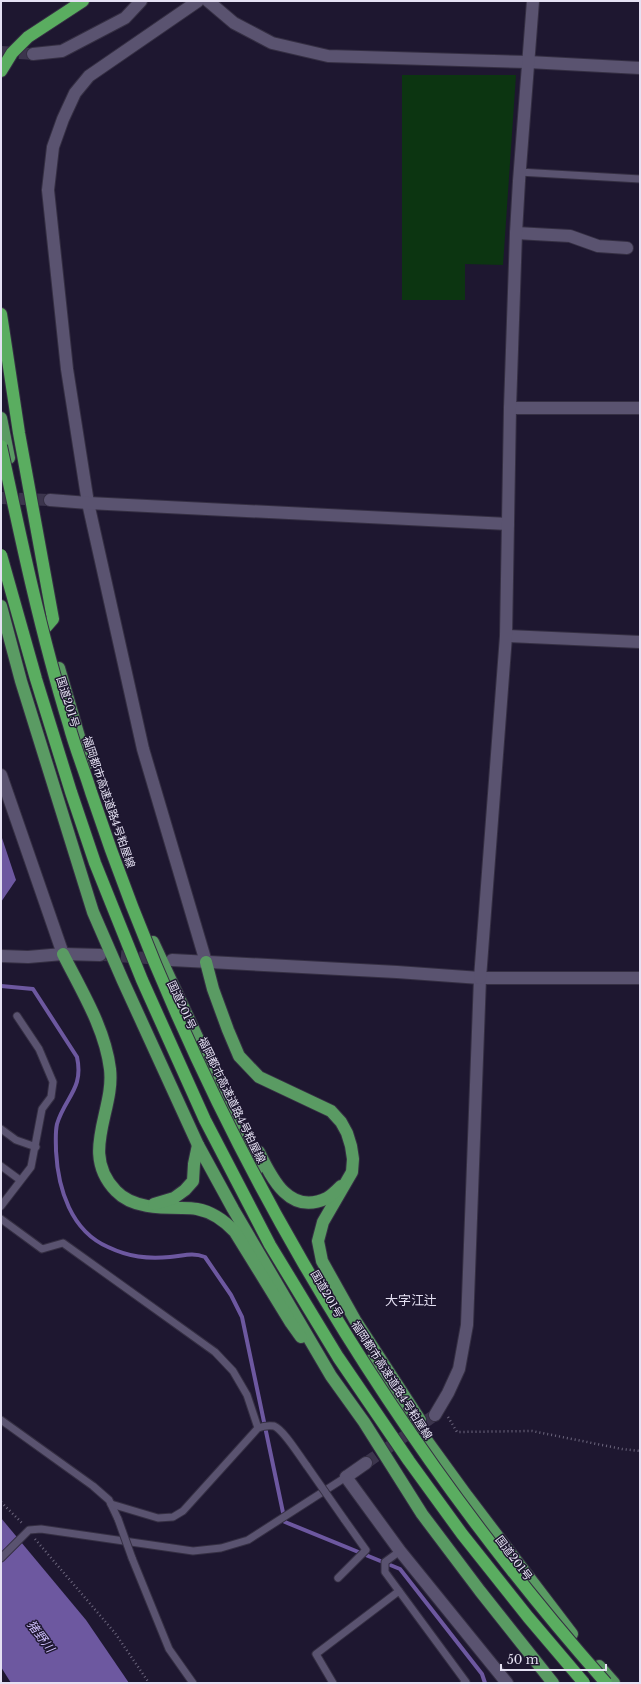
<svg xmlns="http://www.w3.org/2000/svg" width="641" height="1684" font-family="'Libre Baskerville','Noto Sans JP',serif">
<style>
.green{fill:#0c3511}
.water{fill:#6d58a0}
.lines{fill:none;stroke-linecap:round;stroke-linejoin:round}
.stream{stroke:#6d58a0;stroke-width:4}
.minor-tunnel{stroke:#3c354d;stroke-width:12;stroke-dasharray:12 6;stroke-linecap:butt}
.tertiary-tunnel{stroke:#3c354d;stroke-width:12;stroke-dasharray:12 6;stroke-linecap:butt}
.service-casing{stroke:#352f43;stroke-width:9}
.minor-casing{stroke:#352f43;stroke-width:14}
.tertiary-casing{stroke:#352f43;stroke-width:14}
.trunk-casing{stroke:#352f43;stroke-width:14}
.motorway-casing{stroke:#352f43;stroke-width:14}
.path{stroke:#6d677e;stroke-width:2.5;stroke-dasharray:1 3;stroke-linecap:butt}
.service{stroke:#5a5370;stroke-width:7}
.minor{stroke:#5a5370;stroke-width:12}
.tertiary{stroke:#5a5370;stroke-width:12}
.trunk{stroke:#5a9b63;stroke-width:12}
.motorway{stroke:#5aad60;stroke-width:12}
.service-bridge-casing{stroke:#352f43;stroke-width:9;stroke-linecap:butt}
.motorway-bridge-casing{stroke:#352f43;stroke-width:14;stroke-linecap:butt}
.service-bridge{stroke:#5a5370;stroke-width:7}
.motorway-bridge{stroke:#5aad60;stroke-width:12}
.labels{text-anchor:middle;dominant-baseline:central;stroke-width:3;stroke-linejoin:round;paint-order:stroke}
.street-label{font-size:11px;fill:#e5e1f3;stroke:#1e1730}
.water-label{font-size:12px;font-style:italic;fill:#cebffc;stroke:#1e1730}
.quarter-label{font-size:13px;fill:#e5e1f3;stroke:#1e1730}
</style>
<rect width="100%" height="100%" fill="#1e1730"/>
<path class="green" d="M 402,75 L 516,75 L 503,265 L 465,264 L 465,300 L 402,300 Z"/>
<g class="water">
<path d="M 1,835 L 16,880 L 1,902 Z"/>
<path d="M 1,1518 L 86,1620 L 129,1683 L 11,1683 L 1,1667 Z"/>
</g>
<g class="lines">
<path class="stream" d="M 1,986 L 33,989 L 77,1057 C 84,1089 65,1097 57,1124 C 55,1133 56,1142 56,1151 C 58,1189 71,1231 108,1247 C 129,1257 147,1259 170,1257 C 183,1256 192,1252 205,1257 L 231,1295 L 242,1317 L 285,1522 L 400,1569 L 482,1674 L 485,1683"/>
<g class="minor-tunnel">
<path d="M 1,52 L 33,54"/>
<path d="M 366,1463 L 435,1415"/>
</g>
<g class="tertiary-tunnel">
<path d="M 1,498 L 50,500"/>
<path d="M 103,955 L 163,959"/>
</g>
<defs>
<g id="service">
<path d="M 519,172 L 640,179"/>
<path d="M 1,1129 L 16,1140 L 36,1147"/>
<path d="M 1,1166 L 20,1180"/>
<path d="M 1,1206 L 31,1167 L 42,1109 L 51,1097 L 53,1082 L 39,1049 L 17,1016"/>
<path d="M 1,1219 L 42,1249 L 63,1243 L 215,1352 L 233,1371 L 247,1395 L 258,1428"/>
<path d="M 1,1420 L 93,1486 L 109,1500 L 118,1519"/>
<path d="M 111,1504 L 158,1518 L 173,1517 L 183,1511 L 258,1428 C 263,1426 268,1425 274,1426 C 284,1430 300,1457 307,1466"/>
<path d="M 400,1551 L 385,1562 L 385,1572 L 466,1682 L 464,1683"/>
<path d="M 1,1558 L 29,1530 L 41,1529 L 193,1551 L 221,1548 L 248,1540 L 346,1477"/>
<path d="M 132,1558 L 169,1649 L 193,1683"/>
<path d="M 338,1578 L 366,1550 L 344,1519"/>
<path d="M 333,1683 L 316,1654 L 399,1591"/>
</g>
<g id="minor">
<path d="M 208,1 L 234,23 L 272,43 L 328,56 L 528,62 L 640,68"/>
<path d="M 33,54 L 62,51 L 125,18 L 141,1"/>
<path d="M 516,233 L 570,236 L 598,246 L 627,248"/>
<path d="M 510,408 L 640,408"/>
<path d="M 1,775 L 63,954"/>
<path d="M 435,1415 L 448,1393 L 459,1369 L 467,1325 L 480,978"/>
<path d="M 346,1477 L 366,1463"/>
</g>
<g id="tertiary">
<path d="M 198,1 L 89,76 L 75,93 L 63,119 L 53,147 L 48,190 L 67,369 L 88,503 L 143,749 L 206,962"/>
<path d="M 50,500 L 88,503 L 508,524"/>
<path d="M 506,636 L 640,642"/>
<path d="M 1,956 L 28,957 L 63,954 L 100,955"/>
<path d="M 172,960 L 397,972 L 480,978 L 640,978"/>
<path d="M 480,978 L 506,636 L 510,408 L 516,233 L 519,181 L 533,1"/>
<path d="M 346,1477 L 400,1551 L 507,1683"/>
</g>
<g id="trunk">
<path d="M 1,418 L 9,458"/>
<path d="M 1,606 L 21,681 L 93,912 L 123,981 L 198,1145 L 233,1209 L 331,1376 L 364,1422 L 422,1514 L 480,1591 L 553,1683"/>
<path d="M 59,668 L 87,764"/>
<path d="M 153,942 L 258,1168"/>
<path d="M 63,954 C 81,990 105,1028 110,1069 C 115,1111 79,1153 116,1191 C 132,1208 160,1208 182,1208 C 187,1208 192,1208 197,1209 C 213,1212 224,1220 235,1232 L 291,1323 L 301,1337"/>
<path d="M 206,962 L 213,989 L 228,1030 L 239,1056 L 259,1077 L 331,1111 L 341,1122 L 347,1133 L 351,1146 L 353,1159 L 352,1172 L 323,1222 L 318,1241 L 322,1261 L 355,1320 L 420,1420"/>
<path d="M 259,1152 C 272,1179 290,1216 327,1198 C 332,1195 337,1190 341,1186"/>
<path d="M 154,1204 L 174,1198 L 185,1190 L 193,1181 L 194,1164 L 198,1145"/>
<path d="M 369,1361 L 467,1496 L 572,1634"/>
<path d="M 599,1666 L 614,1683"/>
</g>
<g id="motorway">
<path d="M 1,71 L 12,53 L 28,37 L 83,1"/>
<path d="M 1,314 L 19,433 L 53,619 L 46,627"/>
</g>
</defs>
<use href="#service" class="service-casing"/>
<use href="#minor" class="minor-casing"/>
<use href="#tertiary" class="tertiary-casing"/>
<use href="#trunk" class="trunk-casing"/>
<use href="#motorway" class="motorway-casing"/>
<g class="path">
<path d="M 448,1417 L 457,1432 L 532,1431 L 622,1449 L 640,1451"/>
<path d="M 1,1502 L 22,1523"/>
<path d="M 35,1539 L 115,1633 L 149,1683"/>
</g>
<use href="#service" class="service"/>
<use href="#minor" class="minor"/>
<use href="#tertiary" class="tertiary"/>
<use href="#trunk" class="trunk"/>
<use href="#motorway" class="motorway"/>
<defs>
<g id="service-bridge">
<path d="M 307,1466 L 344,1519"/>
<path d="M 118,1519 L 132,1558"/>
</g>
<g id="motorway-bridge">
<path d="M 1,446 C 21,540 41,634 69,725 C 75,748 84,769 91,792 C 200,1120 377,1424 606,1683"/>
<path d="M 1,555 L 36,679 L 71,792 L 95,863 L 142,980 L 205,1120 L 270,1245 L 338,1357 L 409,1461 L 462,1534 L 528,1617 L 584,1683"/>
</g>
</defs>
<use href="#service-bridge" class="service-bridge-casing"/>
<use href="#motorway-bridge" class="motorway-bridge-casing"/>
<use href="#service-bridge" class="service-bridge"/>
<use href="#motorway-bridge" class="motorway-bridge"/>
</g>
<g class="labels">
<g class="street-label">
<text transform="translate(68 702) rotate(73)">国道201号</text>
<text transform="translate(109 802) rotate(71)">福岡都市高速道路4号粕屋線</text>
<text transform="translate(182 1005) rotate(65)">国道201号</text>
<text transform="translate(232 1100) rotate(64)">福岡都市高速道路4号粕屋線</text>
<text transform="translate(327 1294) rotate(60)">国道201号</text>
<text transform="translate(392 1380) rotate(57)">福岡都市高速道路4号粕屋線</text>
<text transform="translate(514 1558) rotate(53)">国道201号</text>
</g>
<g class="water-label">
<text transform="translate(41 1636) rotate(53)">猪野川</text>
</g>
<g class="quarter-label">
<text x="411" y="1300">大字江辻</text>
</g>
</g>
<rect width="641" height="1684" fill="none" stroke="#e5e1f3" stroke-width="4"/>
<path d="M501 1664v6h105v-6" fill="none" stroke="#e5e1f3" stroke-width="2"/>
<text x="507" y="1664" font-size="12" fill="#e5e1f3" stroke="#1e1730" stroke-width="3" paint-order="stroke">50 m</text>
</svg>
